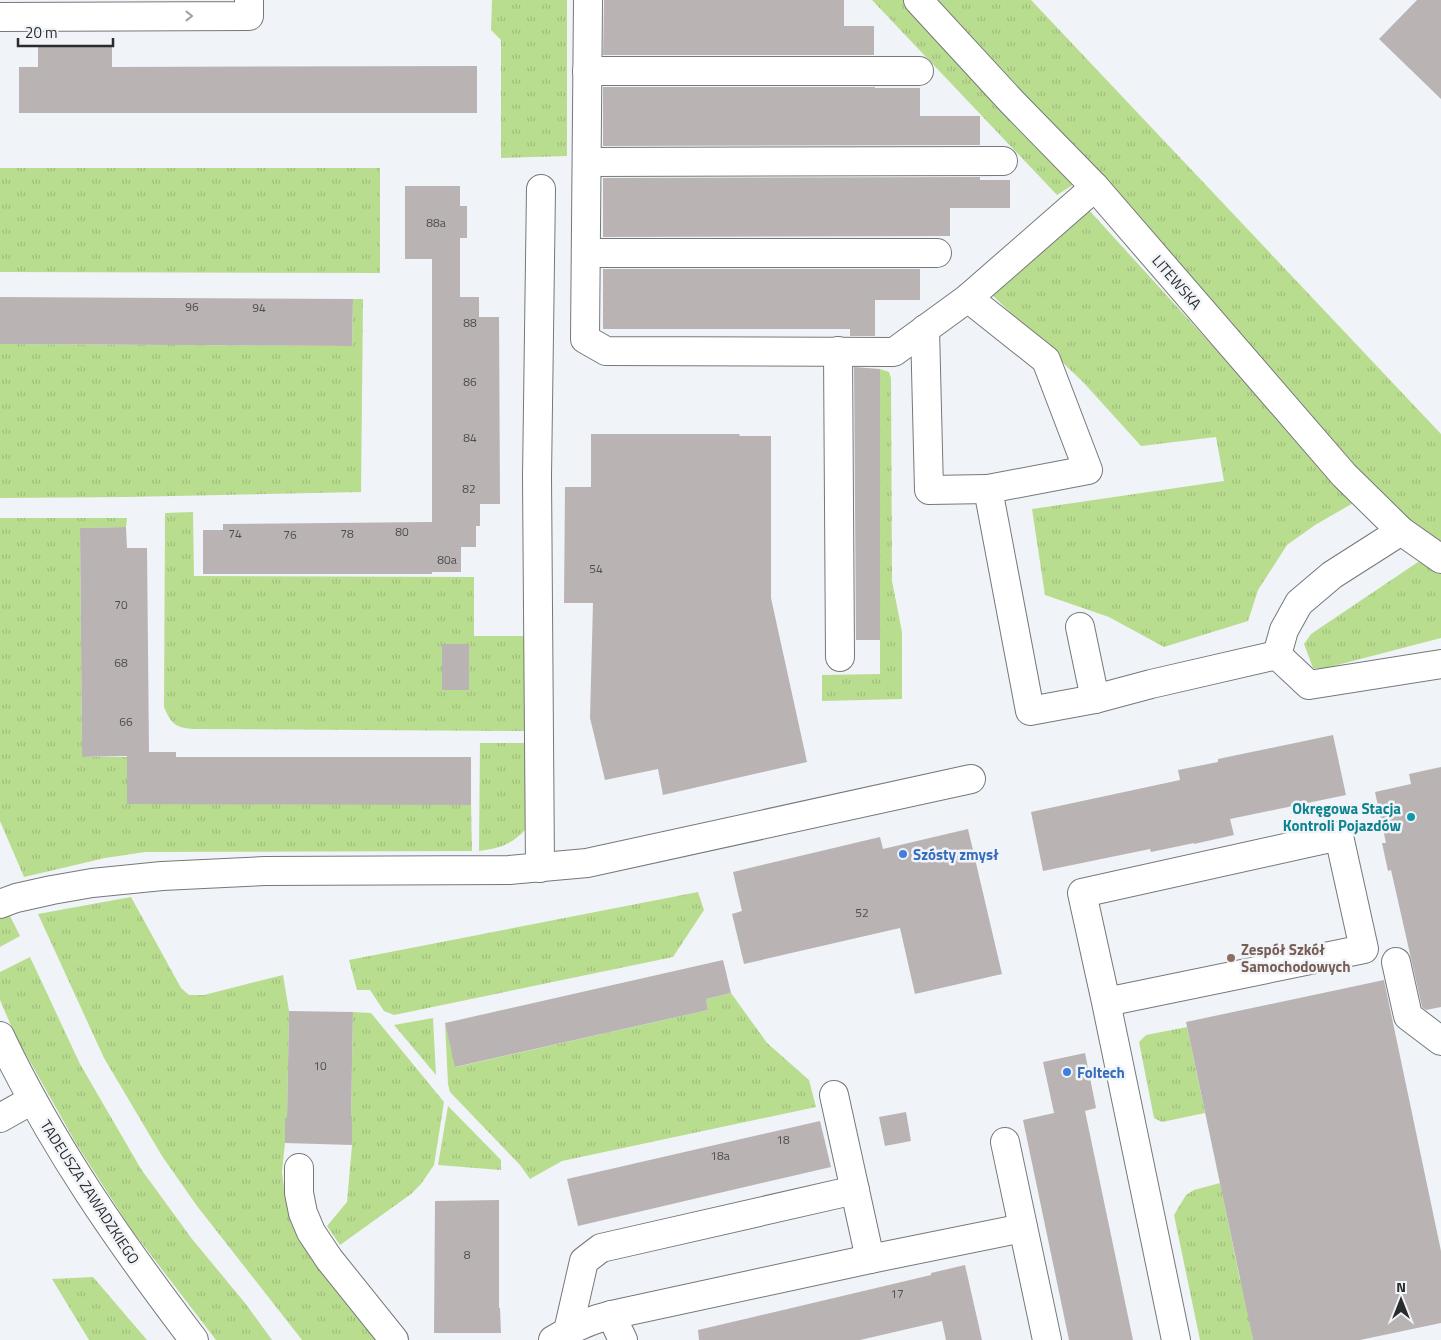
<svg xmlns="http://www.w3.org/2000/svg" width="1441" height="1340" font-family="'Titillium Web',sans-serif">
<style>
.grass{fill:url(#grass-tufts)}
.building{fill:#b9b4b3}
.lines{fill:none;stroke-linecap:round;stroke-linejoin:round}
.minor-casing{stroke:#75787b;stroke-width:30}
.minor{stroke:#fff;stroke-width:28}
.oneway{stroke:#9fa0a0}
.culture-dot{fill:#0f9aa8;stroke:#f0f3f7;stroke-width:2}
.shop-dot{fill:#3f7fe0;stroke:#f0f3f7;stroke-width:2}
.education-dot{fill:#8d6e63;stroke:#f0f3f7;stroke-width:2}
.labels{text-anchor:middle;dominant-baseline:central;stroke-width:5;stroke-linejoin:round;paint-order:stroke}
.number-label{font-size:12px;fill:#4e4d4e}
.street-label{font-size:15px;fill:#2a2b2c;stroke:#f0f3f7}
.culture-label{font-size:15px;font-weight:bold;fill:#0d838f;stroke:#f0f3f7;text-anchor:end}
.shop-label{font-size:15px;font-weight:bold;fill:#366cbe;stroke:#f0f3f7;text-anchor:start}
.education-label{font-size:15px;font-weight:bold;fill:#785e54;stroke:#f0f3f7;text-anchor:start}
</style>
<defs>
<pattern id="grass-tufts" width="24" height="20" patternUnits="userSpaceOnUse" patternTransform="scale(1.25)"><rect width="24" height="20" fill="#b9dd8f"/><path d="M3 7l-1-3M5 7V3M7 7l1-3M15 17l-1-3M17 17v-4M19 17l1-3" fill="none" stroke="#9fbe7c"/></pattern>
</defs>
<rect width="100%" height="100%" fill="#f0f3f7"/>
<g class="grass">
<path d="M 492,0 L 567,0 L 567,156 L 501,158 L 501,40 L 491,30 Z"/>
<path d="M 872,0 L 903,0 L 1076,183 L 1057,195 Z"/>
<path d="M 929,0 L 1031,0 L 1441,434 L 1441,542 L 1410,521 L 1349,465 Z"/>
<path d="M 0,168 L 380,168 L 380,273 L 0,272 Z"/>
<path d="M 1088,209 L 1355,502 L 1315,525 L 1287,545 L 1258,590 L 1248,621 L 1164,647 L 1109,617 L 1045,595 L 1032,509 L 1224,481 L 1216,437 L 1141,446 L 1083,382 L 991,294 Z"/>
<path d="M 353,299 L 363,299 L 361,492 L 127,497 L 0,498 L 0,344 L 352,346 Z"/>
<path d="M 880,369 L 889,372 L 891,378 L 892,581 L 902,632 L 902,699 L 822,701 L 822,675 L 880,674 Z"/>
<path d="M 193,512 L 194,576 L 474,577 L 474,636 L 527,636 L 528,731 L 194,729 C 176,728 171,724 164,707 L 165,513 Z"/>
<path d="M 0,518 L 127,518 L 126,527 L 80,528 L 82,757 L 127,757 L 471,805 L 472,851 L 145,852 L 105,858 L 24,877 L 0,821 Z"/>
<path d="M 1418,562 L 1433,566 L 1441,572 L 1441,638 L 1322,669 L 1313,668 L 1304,644 L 1311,634 Z"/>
<path d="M 480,743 L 531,743 L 526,829 C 511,845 500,848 479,851 Z"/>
<path d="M 698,892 L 704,910 L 673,957 L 394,1015 L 384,1011 L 370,990 L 357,990 L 349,960 Z"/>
<path d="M 131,897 L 181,988 L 189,995 L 204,995 L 283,975 L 289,1011 L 287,1118 L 285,1118 L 285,1143 L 282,1172 L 286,1203 L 303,1230 L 388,1340 L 302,1340 L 197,1206 L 162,1156 L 104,1058 L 38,914 Z"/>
<path d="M 8,912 L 20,936 L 0,947 L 0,916 Z"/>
<path d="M 30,957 L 80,1064 L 141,1169 L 192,1239 L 245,1303 L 272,1340 L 216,1340 L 131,1229 L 77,1145 L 15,1035 L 0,1000 L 0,972 Z"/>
<path d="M 731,993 L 767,1043 L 809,1080 L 816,1107 L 562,1161 L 530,1179 L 520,1165 L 450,1092 L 448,1084 L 445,1023 L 456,1067 L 708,1010 L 706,999 Z"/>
<path d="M 353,1012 L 371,1013 L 444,1102 L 434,1165 L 421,1184 L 411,1194 L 340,1245 L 327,1226 L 347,1202 L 352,1145 L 352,1119 L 351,1119 Z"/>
<path d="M 433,1018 L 436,1075 L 394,1025 Z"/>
<path d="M 1187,1027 L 1205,1113 L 1162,1122 L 1154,1118 L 1139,1042 L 1146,1035 Z"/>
<path d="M 448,1106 L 501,1160 L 501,1170 L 438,1165 Z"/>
<path d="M 1220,1183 L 1240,1280 L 1296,1269 L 1246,1304 L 1253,1340 L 1200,1340 L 1174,1215 L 1186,1195 L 1194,1190 Z"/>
<path d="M 93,1277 L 147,1340 L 89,1340 L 52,1279 Z"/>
</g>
<g class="building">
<path d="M 604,0 L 844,0 L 844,26 L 874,26 L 874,55 L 603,55 Z"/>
<path d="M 1417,0 L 1441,0 L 1441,99 L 1379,39 Z"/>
<path d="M 38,47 L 112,47 L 112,67 L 477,66 L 477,113 L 19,113 L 19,67 L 38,67 Z"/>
<path d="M 603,87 L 875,87 L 875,88 L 920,88 L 920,116 L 980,116 L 980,145 L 603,146 Z"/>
<path d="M 980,177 L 980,180 L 1010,180 L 1010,208 L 950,208 L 950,236 L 603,237 L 603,178 Z"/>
<path d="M 405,186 L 460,186 L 460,206 L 467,206 L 467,238 L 460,238 L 460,297 L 479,297 L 479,317 L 499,317 L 500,504 L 480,504 L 480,526 L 476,526 L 476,547 L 461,547 L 461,572 L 432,572 L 432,574 L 203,574 L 203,530 L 223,530 L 223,524 L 432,522 L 432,259 L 405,259 Z"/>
<path d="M 603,269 L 920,269 L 920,300 L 875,300 L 875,336 L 850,336 L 850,329 L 603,329 Z"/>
<path d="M 0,297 L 353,299 L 352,346 L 0,344 Z"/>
<path d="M 854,367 L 880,369 L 880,640 L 856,640 Z"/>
<path d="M 591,434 L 739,434 L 740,436 L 771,436 L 771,598 L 807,762 L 663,795 L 658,769 L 605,780 L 590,718 L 593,603 L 564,603 L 565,487 L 591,487 Z"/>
<path d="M 126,527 L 127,548 L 147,548 L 149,752 L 176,752 L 176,757 L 471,757 L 471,805 L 127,804 L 127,756 L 82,757 L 80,528 Z"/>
<rect x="442" y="644" width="27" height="46"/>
<path d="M 1333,735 L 1346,795 L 1230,819 L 1234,835 L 1194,844 L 1194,843 L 1151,852 L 1150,849 L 1043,871 L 1031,812 L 1180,780 L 1178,770 L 1218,762 L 1218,759 Z"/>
<path d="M 1441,767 L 1441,1007 L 1426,1010 L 1422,1007 L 1391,870 L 1388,871 L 1382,843 L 1386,843 L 1375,792 L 1411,784 L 1409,774 Z"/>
<path d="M 968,829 L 1002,974 L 915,994 L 900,928 L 744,964 L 732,914 L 742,911 L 733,872 L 880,837 L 883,849 Z"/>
<path d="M 723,960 L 731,993 L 706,999 L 708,1010 L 455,1067 L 445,1023 Z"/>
<path d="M 1384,980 L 1441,1251 L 1441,1323 L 1360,1340 L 1253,1340 L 1186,1022 Z"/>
<path d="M 289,1011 L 353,1012 L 351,1119 L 352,1119 L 352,1145 L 285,1143 L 285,1118 L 287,1118 Z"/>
<path d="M 1085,1053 L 1096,1108 L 1085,1111 L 1133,1340 L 1069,1340 L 1023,1120 L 1054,1113 L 1043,1062 Z"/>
<path d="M 906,1112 L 911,1141 L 885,1146 L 879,1117 Z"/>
<path d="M 820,1121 L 831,1167 L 578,1226 L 567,1179 Z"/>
<path d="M 499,1200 L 499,1308 L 500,1308 L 501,1333 L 434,1333 L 435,1201 Z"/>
<path d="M 965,1265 L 982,1340 L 946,1340 L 942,1321 L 860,1340 L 699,1340 L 698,1330 L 931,1275 L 931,1273 Z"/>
</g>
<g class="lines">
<defs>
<g id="minor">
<path d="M 588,0 L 585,339 L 606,351 L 894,352 L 968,298 L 1095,187"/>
<path d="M 918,0 L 1012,102 L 1095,187 L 1344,475 L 1401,531 L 1441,559"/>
<path d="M 0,17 L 249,16 L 249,0"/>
<path d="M 587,71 L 919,71"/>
<path d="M 587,162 L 1003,161"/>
<path d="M 586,253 L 937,253"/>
<path d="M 968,298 L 1046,360 L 1088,470 L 988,489"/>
<path d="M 925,329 L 929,490 L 988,489 L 1030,711 L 1095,699 L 1151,684 L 1277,655"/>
<path d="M 838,351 L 840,657"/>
<path d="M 1401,531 L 1332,575 L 1299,603 L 1284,630 L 1277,655 L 1309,685 L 1441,664"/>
<path d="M 1080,627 L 1095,699"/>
<path d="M 540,868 L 537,477 L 541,189"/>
<path d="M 0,904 L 16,898 L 52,890 L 92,883 L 162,876 L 265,871 L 509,870 L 587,863 L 971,779"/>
<path d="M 1396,962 L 1408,1016 L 1441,1041"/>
<path d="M 1106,1002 L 1364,949 L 1339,836 L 1082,893 L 1106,1002 L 1176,1340"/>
<path d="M 0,1036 C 52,1146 120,1243 194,1340"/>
<path d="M 834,1095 L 870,1259"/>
<path d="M 0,1118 L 32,1100"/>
<path d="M 1005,1142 L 1047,1340"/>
<path d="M 299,1168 L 299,1193 L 303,1213 L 311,1232 L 329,1259 L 394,1340"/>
<path d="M 611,1315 L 623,1340"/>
<path d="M 568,1331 L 584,1261 L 601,1248 L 855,1190"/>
<path d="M 553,1340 C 572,1328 590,1320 611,1315 L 870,1259 L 1023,1228"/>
</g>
</defs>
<use href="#minor" class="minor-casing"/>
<use href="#minor" class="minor"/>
</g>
<defs><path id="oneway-chevron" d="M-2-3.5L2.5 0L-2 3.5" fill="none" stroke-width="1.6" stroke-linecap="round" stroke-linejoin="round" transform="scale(1.25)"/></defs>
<use class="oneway" href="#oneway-chevron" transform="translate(189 16)"/>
<circle class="culture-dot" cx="1411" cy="817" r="5"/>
<g class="shop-dot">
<circle cx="903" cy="854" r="5"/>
<circle cx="1067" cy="1072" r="5"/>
</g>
<circle class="education-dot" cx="1231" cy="958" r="5"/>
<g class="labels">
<g class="number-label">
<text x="436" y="222">88a</text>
<text x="192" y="306">96</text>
<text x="259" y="307">94</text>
<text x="470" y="322">88</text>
<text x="470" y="381">86</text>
<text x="470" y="437">84</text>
<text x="469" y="488">82</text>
<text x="402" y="531">80</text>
<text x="235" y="533">74</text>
<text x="347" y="533">78</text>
<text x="290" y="534">76</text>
<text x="447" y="559">80a</text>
<text x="596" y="568">54</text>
<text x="121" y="604">70</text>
<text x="121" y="662">68</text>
<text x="126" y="721">66</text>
<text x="862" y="912">52</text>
<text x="320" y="1065">10</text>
<text x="783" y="1139">18</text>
<text x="720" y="1155">18a</text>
<text x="467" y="1254">8</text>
<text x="897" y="1293">17</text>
</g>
<g class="street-label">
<text transform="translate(1177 282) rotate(49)">LITEWSKA</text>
<text transform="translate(90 1192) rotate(57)">TADEUSZA ZAWADZKIEGO</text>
</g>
<g class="culture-label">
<text x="1401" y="808">Okręgowa Stacja<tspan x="1401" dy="17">Kontroli Pojazdów</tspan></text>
</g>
<g class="shop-label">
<text x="913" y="854">Szósty zmysł</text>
<text x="1077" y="1072">Foltech</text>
</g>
<g class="education-label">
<text x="1241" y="949">Zespół Szkół<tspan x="1241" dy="17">Samochodowych</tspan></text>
</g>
</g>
<g transform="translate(1401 1300)" stroke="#f0f3f7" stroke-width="4" paint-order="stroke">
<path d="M0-4L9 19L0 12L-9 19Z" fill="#2a2b2c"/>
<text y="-8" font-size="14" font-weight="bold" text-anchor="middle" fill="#2a2b2c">N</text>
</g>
<path d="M18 38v8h95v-8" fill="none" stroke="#2a2b2c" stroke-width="2.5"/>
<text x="25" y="38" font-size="15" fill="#2a2b2c" stroke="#f0f3f7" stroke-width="4" paint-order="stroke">20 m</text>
</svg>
